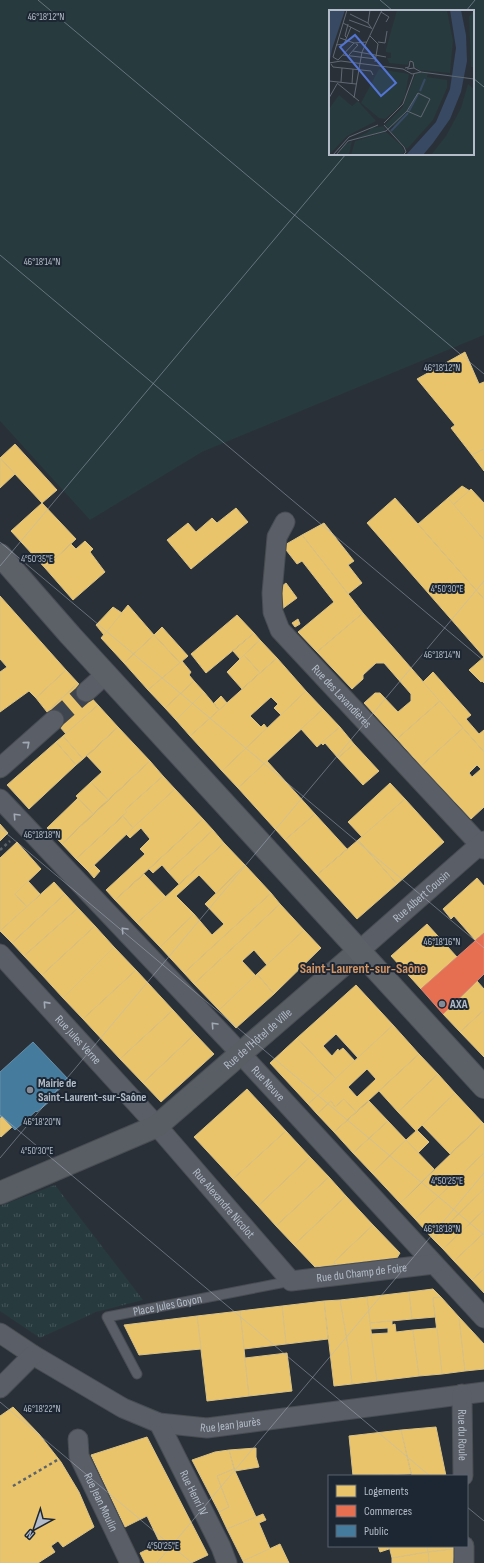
<svg xmlns="http://www.w3.org/2000/svg" width="484" height="1563" font-family="'Sofia Sans Condensed',sans-serif">
<style>
.grass{fill:#273a3e;fill-rule:evenodd}
.park{fill:url(#park-tufts)}
.homes{fill:#e9c46a;stroke:#d9c286;fill-rule:evenodd}
.shops{fill:#e76f51;stroke:#d88675}
.public{fill:#457b9d;stroke:#668eaa}
.lines{fill:none;stroke-linecap:round;stroke-linejoin:round}
.street-tunnel{stroke:#3f454e;stroke-width:19;stroke-dasharray:19 10;stroke-linecap:butt}
.lane-casing{stroke:#484c53;stroke-width:11}
.street-casing{stroke:#484c53;stroke-width:21}
.secondary-casing{stroke:#484c53;stroke-width:24}
.primary-casing{stroke:#484c55;stroke-width:24}
.path{stroke:#5d636a;stroke-width:2.5;stroke-dasharray:3 3;stroke-linecap:butt}
.lane{stroke:#5a5e66;stroke-width:9}
.street{stroke:#5a5e66;stroke-width:19}
.secondary{stroke:#595d64;stroke-width:22}
.primary{stroke:#5c6168;stroke-width:22}
.oneway{stroke:#a2a9b5}
.ticks{fill:none;stroke:#b4bcc9;stroke-width:1;stroke-opacity:0.45}
.poi-dot{fill:#848b96;stroke:#1d2633;stroke-width:1.5}
.labels{text-anchor:middle;dominant-baseline:central;stroke-width:4;stroke-linejoin:round;paint-order:stroke}
.street-label{font-size:12px;fill:#b4bcc9;stroke:#1d2633}
.poi-label{font-size:12px;font-weight:bold;fill:#b4bcc9;stroke:#1d2633;text-anchor:start}
.quarter-label{font-size:14px;font-weight:bold;fill:#d59563;stroke:#1d2633}
.inset-river{fill:none;stroke:#384963;stroke-width:2}
.inset-road{fill:none;stroke:#616872;stroke-width:1}
.view{fill:#5274d3;fill-opacity:0.15;stroke:#5274d3;stroke-width:2}
.inset-edge{fill:none;stroke:#b4bcc9;stroke-width:2}
.ticks-label{font-size:10px;text-anchor:middle;fill:#b4bcc9;stroke:#1d2633;stroke-width:4;stroke-linejoin:round;paint-order:stroke}
</style>
<defs>
<pattern id="park-tufts" width="24" height="20" patternUnits="userSpaceOnUse"><rect width="24" height="20" fill="#273a3e"/><path d="M3 7l-1-3M5 7V3M7 7l1-3M15 17l-1-3M17 17v-4M19 17l1-3" fill="none" stroke="#445559"/></pattern>
</defs>
<rect width="100%" height="100%" fill="#2a3038"/>
<path class="grass" d="M 0,0 L 484,0 L 484,335 L 202,452 L 90,520 L 0,421 ZM 330,11 L 473,11 L 473,154 L 330,154 Z"/>
<path class="park" d="M 55,1185 L 143,1300 L 96,1312 L 40,1338 L 0,1311 L 0,1206 Z"/>
<g class="homes">
<path d="M 465,352 L 479,384 L 484,382 L 484,449 L 472,455 L 451,428 L 455,425 L 417,379 Z"/>
<path d="M 15,444 L 57,490 L 42,503 L 0,458 Z"/>
<path d="M 484,449 L 484,471 L 472,455 Z"/>
<path d="M 0,458 L 15,474 L 0,488 Z"/>
<path d="M 462,486 L 470,491 L 453,505 L 448,498 Z"/>
<path d="M 471,489 L 484,503 L 484,540 L 453,505 Z"/>
<path d="M 395,498 L 484,599 L 484,657 L 367,523 Z"/>
<path d="M 448,498 L 484,540 L 484,599 L 418,524 Z"/>
<path d="M 42,503 L 76,539 L 45,568 L 11,531 Z"/>
<path d="M 236,508 L 248,522 L 191,569 L 167,540 L 188,523 L 196,532 L 212,518 L 217,523 Z"/>
<path d="M 324,523 L 354,561 L 348,565 L 362,583 L 348,594 L 302,535 Z"/>
<path d="M 302,535 L 363,613 L 317,652 L 298,632 L 334,602 L 302,561 L 297,564 L 283,546 Z"/>
<path d="M 85,541 L 93,549 L 90,552 L 105,572 L 73,600 L 45,568 L 71,544 L 76,549 Z"/>
<path d="M 286,583 L 297,598 L 282,609 L 273,593 Z"/>
<path d="M 0,596 L 66,670 L 36,698 L 29,691 L 0,712 L 0,672 L 7,667 L 0,659 Z"/>
<path d="M 128,605 L 154,635 L 124,663 L 101,638 Z"/>
<path d="M 113,607 L 122,613 L 104,635 L 96,625 Z"/>
<path d="M 363,613 L 440,701 L 397,739 L 364,703 L 375,693 L 380,693 L 398,712 L 411,701 L 411,694 L 384,663 L 376,663 L 363,675 L 363,679 L 352,689 L 317,652 Z"/>
<path d="M 237,615 L 254,633 L 206,673 L 191,654 Z"/>
<path d="M 298,619 L 300,624 L 295,627 L 292,623 Z"/>
<path d="M 162,627 L 188,656 L 180,663 L 154,635 Z"/>
<path d="M 254,633 L 260,640 L 240,659 L 233,651 Z"/>
<path d="M 154,635 L 180,663 L 148,690 L 124,663 Z"/>
<path d="M 260,640 L 277,658 L 260,673 L 244,655 Z"/>
<path d="M 244,655 L 260,673 L 242,689 L 227,672 Z"/>
<path d="M 484,657 L 484,683 L 482,681 L 481,682 L 469,670 Z"/>
<path d="M 277,658 L 306,691 L 281,715 L 274,708 L 278,704 L 271,697 L 250,716 L 261,727 L 264,724 L 267,728 L 222,771 L 190,736 Z"/>
<path d="M 182,661 L 191,672 L 189,675 L 194,681 L 165,708 L 148,690 Z"/>
<path d="M 66,670 L 78,683 L 47,712 L 36,698 Z"/>
<path d="M 433,672 L 471,715 L 466,719 L 479,734 L 484,730 L 484,752 L 423,682 Z"/>
<path d="M 194,681 L 204,692 L 176,720 L 165,708 Z"/>
<path d="M 78,683 L 98,705 L 66,734 L 47,712 Z"/>
<path d="M 306,691 L 323,709 L 238,788 L 222,771 Z"/>
<path d="M 204,692 L 219,710 L 190,736 L 176,720 Z"/>
<path d="M 221,696 L 227,703 L 219,710 L 214,703 Z"/>
<path d="M 440,701 L 463,728 L 421,766 L 397,739 Z"/>
<path d="M 98,705 L 118,727 L 83,759 L 63,736 Z"/>
<path d="M 323,709 L 340,727 L 317,747 L 301,729 Z"/>
<path d="M 118,727 L 150,761 L 108,800 L 91,782 L 102,772 L 87,756 Z"/>
<path d="M 340,727 L 354,744 L 338,758 L 325,743 L 323,745 L 321,743 Z"/>
<path d="M 463,728 L 484,752 L 484,807 L 471,819 L 421,766 ZM 477,765 L 481,769 L 472,777 L 469,773 Z"/>
<path d="M 63,736 L 83,759 L 76,765 L 56,742 Z"/>
<path d="M 56,742 L 76,765 L 29,809 L 7,785 Z"/>
<path d="M 354,744 L 379,771 L 363,785 L 338,758 Z"/>
<path d="M 150,761 L 163,776 L 125,810 L 127,812 L 76,859 L 62,844 Z"/>
<path d="M 267,761 L 315,814 L 285,840 L 238,788 Z"/>
<path d="M 163,776 L 175,789 L 133,828 L 123,816 L 127,812 L 125,810 Z"/>
<path d="M 91,782 L 108,800 L 93,814 L 76,796 Z"/>
<path d="M 390,783 L 405,799 L 362,837 L 348,822 Z"/>
<path d="M 175,789 L 203,819 L 115,900 L 106,890 L 145,854 L 140,849 L 150,839 L 141,828 L 130,838 L 126,834 Z"/>
<path d="M 78,798 L 93,814 L 62,844 L 47,828 Z"/>
<path d="M 405,799 L 444,842 L 397,884 L 358,840 Z"/>
<path d="M 315,814 L 347,849 L 317,875 L 285,840 Z"/>
<path d="M 123,816 L 133,828 L 88,871 L 76,859 Z"/>
<path d="M 203,819 L 213,830 L 168,872 L 162,865 L 153,873 L 149,869 Z"/>
<path d="M 0,824 L 8,833 L 0,841 Z"/>
<path d="M 213,830 L 224,843 L 179,884 L 168,872 Z"/>
<path d="M 358,840 L 397,884 L 357,919 L 317,875 Z"/>
<path d="M 17,842 L 41,869 L 15,894 L 27,907 L 0,931 L 0,858 Z"/>
<path d="M 224,843 L 245,865 L 216,893 L 199,875 L 176,896 L 194,914 L 160,947 L 137,923 Z"/>
<path d="M 94,865 L 100,871 L 94,878 L 88,871 Z"/>
<path d="M 245,865 L 271,893 L 184,973 L 160,947 L 194,914 L 212,935 L 224,924 L 205,904 Z"/>
<path d="M 144,874 L 166,897 L 137,923 L 115,900 Z"/>
<path d="M 477,878 L 484,886 L 484,933 L 475,940 L 454,916 L 451,919 L 443,909 Z"/>
<path d="M 28,881 L 40,894 L 27,907 L 15,894 Z"/>
<path d="M 54,882 L 65,894 L 12,943 L 0,931 Z"/>
<path d="M 271,893 L 280,904 L 194,984 L 184,973 Z"/>
<path d="M 65,894 L 78,908 L 24,956 L 12,943 Z"/>
<path d="M 280,904 L 304,930 L 267,965 L 254,950 L 242,961 L 256,976 L 219,1010 L 194,984 Z"/>
<path d="M 78,908 L 95,926 L 42,975 L 24,956 Z"/>
<path d="M 427,924 L 457,957 L 421,989 L 391,956 Z"/>
<path d="M 95,926 L 114,947 L 63,998 L 42,975 Z"/>
<path d="M 304,930 L 321,948 L 274,994 L 257,974 Z"/>
<path d="M 114,947 L 136,970 L 83,1019 L 63,998 Z"/>
<path d="M 136,970 L 173,1010 L 120,1059 L 83,1019 Z"/>
<path d="M 257,974 L 274,994 L 236,1028 L 219,1010 Z"/>
<path d="M 477,981 L 484,989 L 484,1010 L 460,1032 L 443,1014 Z"/>
<path d="M 356,985 L 393,1025 L 358,1058 L 336,1034 L 323,1046 L 332,1056 L 338,1049 L 339,1051 L 343,1048 L 355,1061 L 336,1079 L 297,1038 Z"/>
<path d="M 173,1010 L 195,1034 L 143,1083 L 120,1059 Z"/>
<path d="M 484,1010 L 484,1057 L 460,1032 Z"/>
<path d="M 393,1025 L 419,1054 L 356,1112 L 344,1099 L 335,1107 L 331,1101 L 317,1114 L 308,1104 ZM 367,1069 L 376,1079 L 357,1097 L 348,1087 Z"/>
<path d="M 195,1034 L 214,1054 L 161,1102 L 143,1083 Z"/>
<path d="M 297,1038 L 336,1079 L 308,1104 L 270,1063 Z"/>
<path d="M 419,1054 L 438,1074 L 398,1112 L 379,1091 Z"/>
<path d="M 438,1074 L 455,1093 L 416,1131 L 398,1112 Z"/>
<path d="M 247,1089 L 286,1131 L 233,1179 L 194,1137 Z"/>
<path d="M 455,1093 L 483,1123 L 450,1154 L 422,1125 Z"/>
<path d="M 344,1099 L 356,1112 L 334,1132 L 317,1114 L 331,1101 L 335,1107 Z"/>
<path d="M 369,1101 L 388,1121 L 353,1153 L 334,1132 Z"/>
<path d="M 2,1116 L 12,1127 L 1,1137 L 0,1136 L 0,1118 Z"/>
<path d="M 388,1121 L 406,1140 L 372,1173 L 353,1153 Z"/>
<path d="M 483,1123 L 484,1124 L 484,1153 L 415,1219 L 400,1203 Z"/>
<path d="M 417,1130 L 429,1142 L 418,1153 L 406,1140 Z"/>
<path d="M 286,1131 L 310,1157 L 258,1206 L 233,1179 Z"/>
<path d="M 406,1140 L 434,1169 L 400,1203 L 372,1173 Z"/>
<path d="M 484,1153 L 484,1189 L 433,1239 L 415,1219 Z"/>
<path d="M 310,1157 L 329,1177 L 276,1226 L 258,1206 Z"/>
<path d="M 329,1177 L 346,1196 L 294,1245 L 276,1226 Z"/>
<path d="M 484,1189 L 484,1210 L 443,1249 L 433,1239 Z"/>
<path d="M 346,1196 L 373,1225 L 334,1262 L 336,1265 L 315,1267 L 294,1245 Z"/>
<path d="M 484,1210 L 484,1233 L 454,1261 L 443,1249 Z"/>
<path d="M 373,1225 L 400,1253 L 397,1258 L 336,1265 L 334,1262 Z"/>
<path d="M 484,1233 L 484,1269 L 472,1280 L 454,1261 Z"/>
<path d="M 484,1269 L 484,1293 L 472,1280 Z"/>
<path d="M 433,1289 L 441,1297 L 433,1298 L 435,1317 L 412,1319 L 409,1292 Z"/>
<path d="M 409,1292 L 412,1319 L 370,1323 L 367,1297 Z"/>
<path d="M 367,1297 L 377,1381 L 352,1384 L 348,1347 L 340,1300 Z"/>
<path d="M 441,1297 L 459,1317 L 465,1371 L 442,1374 L 433,1298 Z"/>
<path d="M 340,1300 L 348,1347 L 352,1384 L 334,1386 L 324,1301 Z"/>
<path d="M 324,1301 L 328,1339 L 286,1344 L 282,1306 Z"/>
<path d="M 282,1306 L 286,1344 L 244,1349 L 240,1311 Z"/>
<path d="M 240,1311 L 249,1396 L 207,1401 L 197,1316 Z"/>
<path d="M 197,1316 L 201,1349 L 139,1355 L 124,1325 Z"/>
<path d="M 459,1317 L 484,1344 L 484,1369 L 465,1371 Z"/>
<path d="M 392,1321 L 392,1325 L 395,1324 L 396,1332 L 413,1330 L 419,1376 L 377,1381 L 371,1334 L 388,1333 L 388,1328 L 371,1329 L 370,1323 Z"/>
<path d="M 437,1328 L 442,1374 L 419,1376 L 413,1330 Z"/>
<path d="M 287,1353 L 292,1391 L 249,1396 L 245,1358 Z"/>
<path d="M 13,1407 L 39,1434 L 61,1462 L 79,1492 L 94,1527 L 63,1547 L 58,1541 L 51,1546 L 55,1552 L 38,1563 L 0,1563 L 0,1416 Z"/>
<path d="M 436,1427 L 446,1476 L 412,1476 L 401,1430 Z"/>
<path d="M 401,1430 L 411,1474 L 353,1476 L 349,1436 Z"/>
<path d="M 147,1437 L 208,1555 L 191,1563 L 145,1563 L 140,1553 L 160,1543 L 147,1516 L 125,1527 L 91,1455 Z"/>
<path d="M 256,1448 L 256,1457 L 259,1467 L 235,1471 L 229,1450 Z"/>
<path d="M 229,1450 L 234,1469 L 217,1476 L 229,1507 L 219,1512 L 192,1460 L 215,1452 Z"/>
<path d="M 234,1469 L 256,1517 L 227,1529 L 219,1512 L 229,1507 L 217,1476 Z"/>
<path d="M 263,1514 L 266,1520 L 259,1523 L 270,1549 L 243,1561 L 227,1529 Z"/>
<path d="M 280,1544 L 289,1563 L 244,1563 L 243,1561 Z"/>
<path d="M 378,1546 L 389,1546 L 389,1549 L 380,1552 Z"/>
<path d="M 389,1546 L 427,1546 L 428,1552 L 392,1558 Z"/>
<path d="M 427,1546 L 454,1546 L 454,1549 L 428,1552 Z"/>
<path d="M 454,1549 L 453,1563 L 429,1563 L 428,1552 Z"/>
<path d="M 428,1552 L 429,1563 L 392,1563 L 392,1558 Z"/>
</g>
<path class="shops" d="M 484,933 L 484,974 L 443,1014 L 421,989 Z"/>
<path class="public" d="M 33,1042 L 69,1080 L 49,1099 L 50,1101 L 37,1112 L 36,1111 L 15,1130 L 2,1116 L 0,1118 L 0,1072 Z"/>
<g class="lines">
<path class="street-tunnel" d="M 54,720 L 86,692"/>
<defs>
<g id="lane">
<path id="s1" d="M 137,1374 L 107,1317 L 291,1281"/>
</g>
<g id="street">
<path id="s2" d="M 285,522 L 277,537 L 272,593 L 273,612 L 280,630 L 484,849"/>
<path d="M 86,692 L 106,674"/>
<path d="M 0,768 L 54,720"/>
<path id="s3" d="M 0,799 L 228,1040 L 484,1318"/>
<path id="s4" d="M 359,951 L 484,841"/>
<path id="s5" d="M 0,954 L 157,1126 L 291,1281 L 434,1264"/>
<path id="s6" d="M 0,1333 L 33,1355 L 123,1408 L 159,1423 L 207,1428 L 484,1392"/>
<path d="M 0,1388 L 33,1355"/>
<path id="s7" d="M 462,1394 L 463,1476"/>
<path id="s8" d="M 159,1423 L 221,1547 L 227,1563"/>
<path id="s9" d="M 78,1439 L 79,1456 L 130,1563"/>
<path d="M 464,1546 L 464,1563"/>
</g>
<g id="secondary">
<path id="s10" d="M 0,1193 L 157,1126 L 359,951"/>
</g>
<path id="primary" d="M 0,555 L 70,635 L 484,1087"/>
</defs>
<use href="#lane" class="lane-casing"/>
<use href="#street" class="street-casing"/>
<use href="#secondary" class="secondary-casing"/>
<use href="#primary" class="primary-casing"/>
<g class="path">
<path d="M 0,850 L 10,841"/>
<path d="M 13,1486 L 59,1459"/>
</g>
<use href="#lane" class="lane"/>
<use href="#street" class="street"/>
<use href="#secondary" class="secondary"/>
<use href="#primary" class="primary"/>
</g>
<defs><path id="oneway-chevron" d="M-2-3.5L2.5 0L-2 3.5" fill="none" stroke-width="1.6" stroke-linecap="round" stroke-linejoin="round"/></defs>
<g class="oneway">
<use href="#oneway-chevron" transform="translate(27 744) rotate(-41)"/>
<use href="#oneway-chevron" transform="translate(16 816) rotate(-133)"/>
<use href="#oneway-chevron" transform="translate(124 930) rotate(-133)"/>
<use href="#oneway-chevron" transform="translate(46 1004) rotate(-132)"/>
<use href="#oneway-chevron" transform="translate(214 1025) rotate(-133)"/>
</g>
<path class="ticks" d="M 38,0 L 484,374M 380,0 L 393,11M 466,11 L 475,0M 473,78 L 484,87M 0,255 L 484,661M 0,542 L 484,948M 0,566 L 346,154M 0,828 L 484,1235M 0,1115 L 430,1476M 0,1158 L 484,581M 0,1402 L 192,1563M 467,1507 L 484,1521M 157,1563 L 484,1173"/>
<g class="poi-dot">
<circle cx="442" cy="1004" r="4"/>
<circle cx="30" cy="1090" r="4"/>
</g>
<g class="labels">
<g class="street-label">
<text stroke="none"><textPath href="#s2" startOffset="202">Rue des Lavandières</textPath></text>
<text stroke="none"><textPath href="#s4" startOffset="83">Rue Albert Cousin</textPath></text>
<text stroke="none"><textPath href="#s10" startOffset="304">Rue de l'Hôtel de Ville</textPath></text>
<text stroke="none"><textPath href="#s5" startOffset="116">Rue Jules Verne</textPath></text>
<text stroke="none"><textPath href="#s3" startOffset="391">Rue Neuve</textPath></text>
<text stroke="none"><textPath href="#s5" startOffset="335">Rue Alexandre Nicolot</textPath></text>
<text stroke="none"><textPath href="#s5" startOffset="509">Rue du Champ de Foire</textPath></text>
<text stroke="none"><textPath href="#s1" startOffset="126">Place Jules Goyon</textPath></text>
<text stroke="none"><textPath href="#s6" startOffset="255">Rue Jean Jaurès</textPath></text>
<text stroke="none"><textPath href="#s7" startOffset="41">Rue du Roule</textPath></text>
<text stroke="none"><textPath href="#s8" startOffset="78">Rue Henri IV</textPath></text>
<text stroke="none"><textPath href="#s9" startOffset="68">Rue Jean Moulin</textPath></text>
</g>
<g class="poi-label">
<text x="450" y="1004">AXA</text>
<text x="38" y="1083">Mairie de<tspan x="38" dy="14">Saint-Laurent-sur-Saône</tspan></text>
</g>
<g class="quarter-label">
<text x="363" y="968">Saint-Laurent-sur-Saône</text>
</g>
</g>
<g transform="translate(329 10)">
<rect width="145" height="145" fill="#2a3038"/>
<path d="M 68,0 L 118,0 L 124,31 L 121,63 L 90,60 L 85,56 L 84,51 L 80,50 L 79,55 L 60,53 L 58,48 L 62,48 L 62,43 L 57,42 L 57,39 ZM 145,0 L 145,57 L 142,57 L 140,7 ZM 50,59 L 80,64 L 76,86 L 69,98 L 56,109 L 50,108 L 32,93 ZM 87,63 L 99,63 L 98,67 L 118,70 L 118,78 L 104,110 L 78,139 L 60,120 L 65,117 L 64,115 L 60,119 L 56,115 L 73,98 ZM 139,74 L 145,79 L 145,145 L 102,145 L 117,126 L 132,98 ZM 10,85 L 23,96 L 29,91 L 47,111 L 18,126 L 0,145 L 0,99 ZM 55,116 L 57,121 L 22,130 L 39,122 L 42,118 ZM 57,122 L 72,135 L 76,142 L 72,145 L 22,145 L 26,131 ZM 23,131 L 20,145 L 9,145 L 15,135 Z" fill="#273a3e"/>
<path d="M 0,0 L 16,0 L 3,39 L 0,55 ZM 121,0 L 132,0 L 137,25 L 138,51 L 132,82 L 121,109 L 104,133 L 94,145 L 77,145 L 107,112 L 121,79 L 127,38 Z" fill="#384963"/>
<path class="inset-river" d="M 91,81 L 96,69M 80,101 L 89,84M 62,121 L 79,103"/>
<path class="inset-road" d="M 41,0 L 39,13 L 43,19M 52,2 L 60,7 L 57,12M 21,4 L 39,13M 20,10 L 42,18M 14,13 L 31,22M 41,26 L 49,34 L 46,52M 11,28 L 25,33M 18,28 L 16,26 L 19,14M 49,32 L 56,33 L 58,21M 7,35 L 15,34 L 22,17M 24,41 L 57,47M 14,45 L 47,49M 20,45 L 29,35 L 27,34M 9,50 L 4,47 L 18,0M 9,50 L 25,33 L 38,32M 0,53 L 12,51 L 74,59 L 83,64 L 92,62M 2,54 L 4,57 L 42,61 L 44,65M 76,58 L 80,57 L 81,51 L 84,52 L 85,58M 78,59 L 85,58 L 92,62 L 145,69M 0,71 L 27,74M 12,72 L 13,58M 8,73 L 30,91M 23,74 L 24,59M 0,88 L 8,74M 25,88 L 33,42 L 53,0M 55,113 L 74,94 L 85,64M 55,115 L 75,137 L 77,142 L 74,145M 4,145 L 20,127 L 49,115M 7,145 L 19,131 L 57,121 L 78,101 L 89,83 L 101,89 L 92,107 L 78,101"/>
<path class="view" d="M 26,25 L 67,73 L 52,86 L 11,37 Z"/>
<rect width="145" height="145" class="inset-edge"/>
</g>
<g class="ticks-label">
<text x="46" y="20">46°18'12"N</text>
<text x="42" y="265">46°18'14"N</text>
<text x="442" y="371">46°18'12"N</text>
<text x="37" y="562">4°50'35"E</text>
<text x="447" y="592">4°50'30"E</text>
<text x="442" y="658">46°18'14"N</text>
<text x="42" y="838">46°18'18"N</text>
<text x="442" y="945">46°18'16"N</text>
<text x="42" y="1125">46°18'20"N</text>
<text x="37" y="1154">4°50'30"E</text>
<text x="447" y="1184">4°50'25"E</text>
<text x="442" y="1232">46°18'18"N</text>
<text x="42" y="1412">46°18'22"N</text>
<text x="163" y="1549">4°50'25"E</text>
</g>
<rect x="328" y="1475" width="140" height="72" fill="#1d2633" stroke="#59626f"/>
<rect x="336" y="1485" width="20" height="12" fill="#e9c46a" stroke="#59626f"/>
<text x="364" y="1495" font-size="12" fill="#b4bcc9">Logements</text>
<rect x="336" y="1505" width="20" height="12" fill="#e76f51" stroke="#59626f"/>
<text x="364" y="1515" font-size="12" fill="#b4bcc9">Commerces</text>
<rect x="336" y="1525" width="20" height="12" fill="#457b9d" stroke="#59626f"/>
<text x="364" y="1535" font-size="12" fill="#b4bcc9">Public</text>
<g transform="translate(36 1527) rotate(220)" stroke="#1d2633" stroke-width="3" paint-order="stroke">
<path d="M0-3L7 15L0 10L-7 15Z" fill="#b4bcc9"/>
<text y="-6" font-size="11" font-weight="bold" text-anchor="middle" fill="#b4bcc9">N</text>
</g>
</svg>
